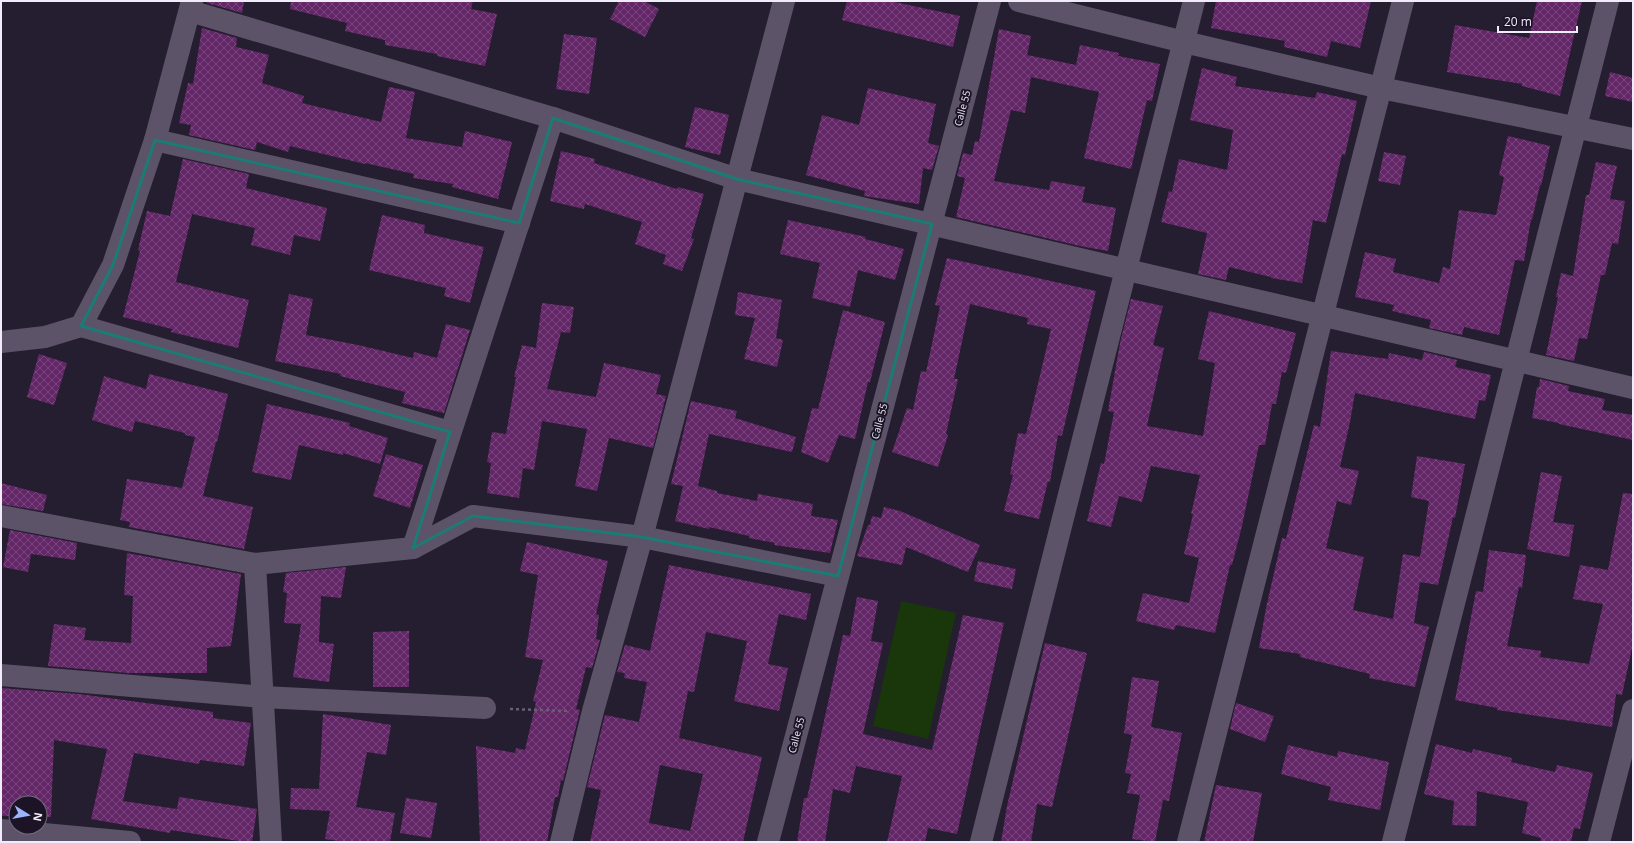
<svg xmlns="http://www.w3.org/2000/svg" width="1634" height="843" font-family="'Open Sans',sans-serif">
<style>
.grass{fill:#19370a}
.building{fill:url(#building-cross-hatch);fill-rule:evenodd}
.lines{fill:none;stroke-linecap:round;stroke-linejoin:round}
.path{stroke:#676071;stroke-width:2.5;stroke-dasharray:3 3;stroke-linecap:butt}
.minor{stroke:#5c5369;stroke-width:22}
.marked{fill:none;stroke:#1a7c75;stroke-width:3;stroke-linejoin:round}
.labels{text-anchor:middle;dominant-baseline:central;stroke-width:4;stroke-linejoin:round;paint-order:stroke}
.street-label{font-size:10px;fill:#f1ecf9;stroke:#1c1426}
</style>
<defs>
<pattern id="building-cross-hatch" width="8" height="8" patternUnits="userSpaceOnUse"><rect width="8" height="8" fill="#632767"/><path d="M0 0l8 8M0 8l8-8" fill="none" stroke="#7a467e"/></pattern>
</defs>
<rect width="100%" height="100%" fill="#251d30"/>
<path class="grass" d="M 901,601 L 956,613 L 928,739 L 873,726 Z"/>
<g class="building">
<path d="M 207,1 L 244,1 L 242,13 L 207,3 Z"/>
<path d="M 291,1 L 473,1 L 471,9 L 497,14 L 485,66 L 437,56 L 437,54 L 385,45 L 385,40 L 345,31 L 347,23 L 290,9 Z"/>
<path d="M 619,1 L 644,1 L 659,9 L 645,37 L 610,19 Z"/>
<path d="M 847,1 L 890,1 L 960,16 L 953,47 L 842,20 Z"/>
<path d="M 1216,1 L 1371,1 L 1360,48 L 1331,41 L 1327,57 L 1284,47 L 1285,41 L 1211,28 Z"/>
<path d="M 1537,1 L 1582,1 L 1560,96 L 1522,86 L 1522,84 L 1447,72 L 1455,25 L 1529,38 Z"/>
<path d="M 202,28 L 237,38 L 236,47 L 269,55 L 262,83 L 304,96 L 302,103 L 381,122 L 389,87 L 415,92 L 406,138 L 462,147 L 465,131 L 512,142 L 498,199 L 452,187 L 453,184 L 413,178 L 414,174 L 365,163 L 365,164 L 290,146 L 288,152 L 257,142 L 255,150 L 189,135 L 191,125 L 179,123 L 188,83 L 193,84 Z"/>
<path d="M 999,29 L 1031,36 L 1027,55 L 1076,65 L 1080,45 L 1119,53 L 1118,56 L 1160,64 L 1152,101 L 1147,100 L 1131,169 L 1084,158 L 1099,92 L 1031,77 L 1025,113 L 1011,110 L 994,181 L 1049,190 L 1051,181 L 1085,187 L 1082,202 L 1116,208 L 1108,251 L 1080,246 L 956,217 L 965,178 L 957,176 L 963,153 L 972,155 L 975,141 L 979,142 Z"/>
<path d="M 564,34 L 597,38 L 589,94 L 556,89 Z"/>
<path d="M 1202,68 L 1237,77 L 1235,86 L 1315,98 L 1317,92 L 1357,101 L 1345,155 L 1342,154 L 1326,223 L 1313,220 L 1302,283 L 1271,278 L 1271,277 L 1229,267 L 1226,280 L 1198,274 L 1207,233 L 1161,222 L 1169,191 L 1172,192 L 1179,159 L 1227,170 L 1233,130 L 1190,120 Z"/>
<path d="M 1610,72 L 1633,78 L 1633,102 L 1605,96 Z"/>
<path d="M 868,88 L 936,104 L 928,143 L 939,146 L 932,170 L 923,168 L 919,204 L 864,196 L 865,191 L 806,175 L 822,115 L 859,125 Z"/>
<path d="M 695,107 L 729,115 L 720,155 L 685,147 Z"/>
<path d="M 1508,136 L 1550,146 L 1541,186 L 1540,185 L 1532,220 L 1531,219 L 1524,261 L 1515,260 L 1499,335 L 1464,327 L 1462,335 L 1429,328 L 1431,320 L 1392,311 L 1394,305 L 1355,297 L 1365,252 L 1396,259 L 1393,272 L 1439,283 L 1443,267 L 1450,269 L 1459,210 L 1496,215 L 1504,177 L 1499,175 Z"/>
<path d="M 561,151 L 595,159 L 594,163 L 677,189 L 678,187 L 704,194 L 691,238 L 694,239 L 682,271 L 663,264 L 666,255 L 635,244 L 642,222 L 585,204 L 584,209 L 550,201 Z"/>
<path d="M 1384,152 L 1406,156 L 1400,185 L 1378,181 Z"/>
<path d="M 183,159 L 249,174 L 246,188 L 327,208 L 320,241 L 294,235 L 290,255 L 251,245 L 255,228 L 192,214 L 176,282 L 249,300 L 238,348 L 171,332 L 172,329 L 123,317 L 140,251 L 138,250 L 147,211 L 170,216 Z"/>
<path d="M 1596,162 L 1617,166 L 1610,199 L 1625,201 L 1618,244 L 1612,243 L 1605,275 L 1601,275 L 1587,339 L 1579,338 L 1574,361 L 1546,355 L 1558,297 L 1556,297 L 1561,273 L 1573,276 L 1586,195 L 1589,195 Z"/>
<path d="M 382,215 L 425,225 L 424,233 L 484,247 L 470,303 L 444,296 L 446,288 L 369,270 Z"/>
<path d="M 788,220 L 866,237 L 865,239 L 904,249 L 895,280 L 858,270 L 850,307 L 812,298 L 820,263 L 780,254 Z"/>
<path d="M 947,258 L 1096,291 L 1062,436 L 1058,435 L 1050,482 L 1048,481 L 1039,519 L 1004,511 L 1013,475 L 1010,474 L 1018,433 L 1026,434 L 1051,329 L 1027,324 L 1028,318 L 970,304 L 954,379 L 958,379 L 946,434 L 948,435 L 938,467 L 892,452 L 907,408 L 913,410 L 921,371 L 926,372 L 940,306 L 935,305 Z"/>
<path d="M 738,292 L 782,300 L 776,338 L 783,340 L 777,367 L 744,359 L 755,318 L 735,315 Z"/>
<path d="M 289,294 L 313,299 L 306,335 L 358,345 L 413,358 L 414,352 L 437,358 L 446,324 L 470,330 L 444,413 L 402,403 L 405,392 L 340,376 L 341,374 L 275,361 Z"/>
<path d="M 1131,299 L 1163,306 L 1153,345 L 1164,348 L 1147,426 L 1203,436 L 1215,363 L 1198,359 L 1209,311 L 1296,333 L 1286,373 L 1282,372 L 1276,404 L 1272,404 L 1265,445 L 1259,445 L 1242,526 L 1232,565 L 1230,565 L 1215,633 L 1176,625 L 1174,630 L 1136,621 L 1143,593 L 1189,603 L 1199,558 L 1184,554 L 1193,514 L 1191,514 L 1200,475 L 1151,466 L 1142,502 L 1119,496 L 1111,527 L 1087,521 L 1101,463 L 1104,464 L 1114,412 L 1108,411 L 1120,343 Z"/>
<path d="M 542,303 L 574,307 L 570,333 L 561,332 L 547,389 L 596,397 L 604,363 L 661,375 L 656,394 L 666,396 L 653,448 L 609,438 L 597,491 L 575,486 L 587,429 L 542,421 L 534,470 L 523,468 L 519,498 L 487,493 L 491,463 L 487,462 L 492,432 L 506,434 L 516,377 L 514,377 L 522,345 L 536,348 Z"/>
<path d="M 843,310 L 885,322 L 870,382 L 868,382 L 855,439 L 839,435 L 828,463 L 801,452 L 812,408 L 818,409 Z"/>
<path d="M 1331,351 L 1388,359 L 1389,353 L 1422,360 L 1424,352 L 1457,360 L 1455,367 L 1491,375 L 1485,401 L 1479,400 L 1475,419 L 1355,393 L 1350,422 L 1340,467 L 1359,471 L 1351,505 L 1337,501 L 1326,548 L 1364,557 L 1353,610 L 1393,619 L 1403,554 L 1420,557 L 1429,501 L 1411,497 L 1417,456 L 1465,464 L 1455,518 L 1453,517 L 1452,522 L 1438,585 L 1420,582 L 1414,623 L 1429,627 L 1415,687 L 1369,678 L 1370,674 L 1300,657 L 1300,654 L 1259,648 L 1266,608 L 1282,538 L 1286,539 L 1314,425 L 1320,427 Z"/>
<path d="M 39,354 L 67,363 L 54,405 L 27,397 Z"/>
<path d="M 149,374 L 228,394 L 217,442 L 216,442 L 203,496 L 253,507 L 244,549 L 129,527 L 130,522 L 120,520 L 127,479 L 182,488 L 195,437 L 185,435 L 185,433 L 135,421 L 132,432 L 92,420 L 104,376 L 146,389 Z"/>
<path d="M 1540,379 L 1569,386 L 1568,391 L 1605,399 L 1602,410 L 1633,415 L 1633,440 L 1559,424 L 1559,423 L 1532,418 L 1537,387 L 1539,387 Z"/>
<path d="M 691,401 L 737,411 L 735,418 L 796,437 L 792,452 L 709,434 L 698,486 L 717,491 L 717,493 L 757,501 L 758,494 L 813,504 L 811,516 L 838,520 L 830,553 L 774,545 L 775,543 L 749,538 L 749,536 L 709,527 L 709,529 L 675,521 L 683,486 L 671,484 Z"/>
<path d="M 267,404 L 350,423 L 349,426 L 388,438 L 380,464 L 343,453 L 343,455 L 299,445 L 291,480 L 252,472 Z"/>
<path d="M 386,454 L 423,465 L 410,508 L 373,496 Z"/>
<path d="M 1541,472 L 1562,476 L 1553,522 L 1574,525 L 1569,557 L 1527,549 Z"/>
<path d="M 1,483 L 47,495 L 43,511 L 1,504 Z"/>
<path d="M 1623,493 L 1633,494 L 1633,643 L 1622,695 L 1616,694 L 1612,727 L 1497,710 L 1497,708 L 1455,700 L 1476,591 L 1483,592 L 1489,550 L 1526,555 L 1522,588 L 1519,587 L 1507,646 L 1541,651 L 1540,657 L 1589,664 L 1603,604 L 1573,599 L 1580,565 L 1608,570 Z"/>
<path d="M 884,507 L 900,511 L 980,545 L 968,572 L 906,547 L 902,565 L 857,556 L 868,525 L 870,525 L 872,516 L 881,518 Z"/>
<path d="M 10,530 L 77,543 L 75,560 L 31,554 L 28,572 L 3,567 Z"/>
<path d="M 527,542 L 608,561 L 596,614 L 599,615 L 596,639 L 600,640 L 592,668 L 586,667 L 576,709 L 580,710 L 563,781 L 561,780 L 558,797 L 555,797 L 547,842 L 480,842 L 476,746 L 515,753 L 516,748 L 525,750 L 536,702 L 533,701 L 543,660 L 525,657 L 538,575 L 520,571 Z"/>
<path d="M 127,553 L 241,574 L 231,646 L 207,648 L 207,673 L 128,673 L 48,666 L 54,624 L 86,628 L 84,640 L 131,643 L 133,596 L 124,595 Z"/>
<path d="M 978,561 L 1016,569 L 1012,589 L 974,581 Z"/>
<path d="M 669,565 L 811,594 L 806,620 L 779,614 L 768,664 L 788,668 L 779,711 L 734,701 L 747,641 L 706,632 L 694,692 L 688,691 L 679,738 L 762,757 L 743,842 L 590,842 L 601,790 L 587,787 L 605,715 L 639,722 L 647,682 L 624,678 L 625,673 L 617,672 L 625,645 L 650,651 ZM 660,765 L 703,774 L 690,831 L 649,823 Z"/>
<path d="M 346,567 L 341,598 L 321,596 L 319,642 L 334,644 L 329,682 L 293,677 L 301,624 L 284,623 L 287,593 L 283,592 L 286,573 Z"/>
<path d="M 857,597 L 878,601 L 871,641 L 883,643 L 863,734 L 932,750 L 963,615 L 1004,623 L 957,834 L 928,828 L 925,842 L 887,842 L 902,776 L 856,766 L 850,793 L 833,789 L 825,842 L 797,842 L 804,798 L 807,798 L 843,635 L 850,636 Z"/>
<path d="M 409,631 L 409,687 L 373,687 L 373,632 Z"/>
<path d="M 1045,643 L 1087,653 L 1052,807 L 1037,804 L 1031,842 L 1001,842 L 1007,806 Z"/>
<path d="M 1132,677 L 1159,681 L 1151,727 L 1182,733 L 1169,801 L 1163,800 L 1155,842 L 1132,839 L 1140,795 L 1127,793 L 1131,774 L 1125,773 L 1132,735 L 1124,733 Z"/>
<path d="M 1,688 L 79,694 L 213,712 L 213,718 L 251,723 L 244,766 L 200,760 L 199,764 L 134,753 L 123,801 L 177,809 L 179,797 L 257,809 L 252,842 L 244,842 L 171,830 L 170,833 L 91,819 L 107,749 L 54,740 L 51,817 L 40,816 L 40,803 L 16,803 L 16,816 L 1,816 Z"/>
<path d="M 1236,703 L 1274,716 L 1265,742 L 1230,729 Z"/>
<path d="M 323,714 L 391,725 L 386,755 L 367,752 L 356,807 L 395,813 L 390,842 L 346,842 L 325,839 L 330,811 L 290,809 L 291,788 L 319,789 Z"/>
<path d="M 1436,744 L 1472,753 L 1473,749 L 1512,758 L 1511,762 L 1555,772 L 1557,765 L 1593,773 L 1580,829 L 1574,828 L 1571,842 L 1540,842 L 1541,838 L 1522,833 L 1528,802 L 1477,791 L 1476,826 L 1452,825 L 1454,801 L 1424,794 Z"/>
<path d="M 1288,745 L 1337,757 L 1338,751 L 1389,762 L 1380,810 L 1328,800 L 1331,787 L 1281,774 Z"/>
<path d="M 1216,785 L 1262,793 L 1253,842 L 1204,842 Z"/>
<path d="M 406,798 L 437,803 L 431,838 L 400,833 Z"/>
</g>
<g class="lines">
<path class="path" d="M 510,709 L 569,711"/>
<g class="minor">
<path d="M 1019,1 L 1184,42 L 1381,88 L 1633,139"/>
<path d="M 190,11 L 553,118 L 737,179 L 1633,388"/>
<path d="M 155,140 L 519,223"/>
<path d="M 81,326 L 450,432"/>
<path d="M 1,342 L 45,337 L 81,326 L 113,265 L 155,140 L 192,1"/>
<path d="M 1,516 L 255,564 L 413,548 L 473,516 L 642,537 L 838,576"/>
<path d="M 413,548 L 553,118"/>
<path d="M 255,564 L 271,842"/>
<path d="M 1,675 L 263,697 L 485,708"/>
<path d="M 1,830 L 130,842"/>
<path d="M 561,842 L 593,711 L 642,537 L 784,1"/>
<path d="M 768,842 L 990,1"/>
<path d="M 981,842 L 1194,1"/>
<path d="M 1188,842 L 1403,1"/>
<path d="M 1393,842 L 1608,1"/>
<path d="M 1599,842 L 1633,710"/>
</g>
</g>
<path class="marked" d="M 553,118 L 737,179 L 932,224 L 838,576 L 642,537 L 473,516 L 413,548 L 450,432 L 81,326 L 113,265 L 155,140 L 519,223 Z"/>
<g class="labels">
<g class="street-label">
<text transform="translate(962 108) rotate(-75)">Calle 55</text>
<text transform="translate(879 421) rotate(-75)">Calle 55</text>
<text transform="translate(796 735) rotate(-75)">Calle 55</text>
</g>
</g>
<rect width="1634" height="843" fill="none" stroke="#f1ecf9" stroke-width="4"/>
<g transform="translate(28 815) rotate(101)"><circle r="19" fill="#1c1426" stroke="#716a7a"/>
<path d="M0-3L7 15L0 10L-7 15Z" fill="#9db4fd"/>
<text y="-6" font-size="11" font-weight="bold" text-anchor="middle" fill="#f1ecf9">N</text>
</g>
<path d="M1498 26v6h79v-6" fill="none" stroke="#f1ecf9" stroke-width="2"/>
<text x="1504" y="26" font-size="12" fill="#f1ecf9" stroke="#1c1426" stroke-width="3" paint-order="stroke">20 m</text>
</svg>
